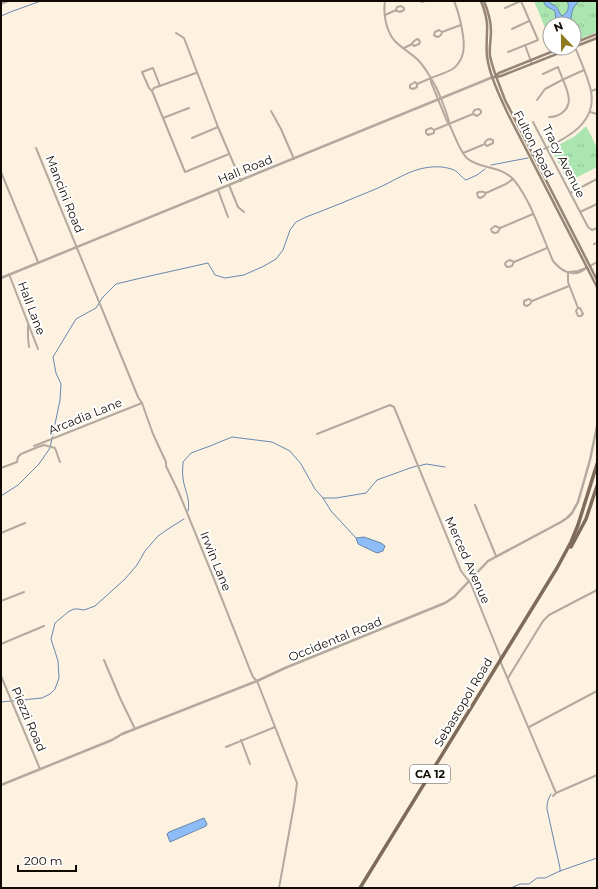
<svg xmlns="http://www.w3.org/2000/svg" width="598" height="889" font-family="Montserrat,sans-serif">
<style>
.park{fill:url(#park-tufts)}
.water{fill:#8dbcf7;stroke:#6887ae}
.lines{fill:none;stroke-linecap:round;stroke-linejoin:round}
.stream{stroke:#6887ae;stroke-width:1}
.minor{stroke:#b4a99f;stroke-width:2}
.tertiary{stroke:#b4a99f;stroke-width:2.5}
.secondary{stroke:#968576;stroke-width:2.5}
.primary{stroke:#7f6b5a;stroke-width:3.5}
.labels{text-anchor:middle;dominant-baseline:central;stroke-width:4;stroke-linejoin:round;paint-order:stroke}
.shield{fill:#fff;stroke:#58544f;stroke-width:1}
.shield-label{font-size:11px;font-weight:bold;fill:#100a03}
.street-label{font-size:12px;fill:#100a03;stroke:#fff}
</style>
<defs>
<pattern id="park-tufts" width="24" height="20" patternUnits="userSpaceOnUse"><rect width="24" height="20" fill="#abe6b1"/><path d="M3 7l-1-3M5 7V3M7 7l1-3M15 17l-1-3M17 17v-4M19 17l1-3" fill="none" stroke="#92c497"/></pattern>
</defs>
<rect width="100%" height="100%" fill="#fdf1e0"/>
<g class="park">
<path d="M 534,1 L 597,1 L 597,32 L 574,41 L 574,24 L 550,24 L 550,40 Z"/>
<path d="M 586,126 L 597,148 L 597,167 L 568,182 L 552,151 L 553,148 L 575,136 Z"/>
</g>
<g class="water">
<path d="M 543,1 L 550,1 L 551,4 C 559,7 557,9 561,15 L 562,16 C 568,13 570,7 567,1 L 579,1 C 577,4 574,6 573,9 C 569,20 575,24 560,24 L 556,21 L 555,11 L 546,6 Z"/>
<path d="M 364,537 L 381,543 L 385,546 L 383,551 L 377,553 L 358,544 L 356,538 Z"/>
<path d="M 204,818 L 207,824 L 206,826 L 170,842 L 167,834 L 169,832 Z"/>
</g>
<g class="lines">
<g class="stream">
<path d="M 1,16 L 13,11 L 41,1"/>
<path d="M 491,165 L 528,158"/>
<path d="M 419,466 L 426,464 L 445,467"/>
<path d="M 1,496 L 18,485 L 39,464 L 50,448 L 60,400 L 61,384 L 56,373 L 53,357 L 76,319 L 96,308 L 103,297 L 116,284 L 141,278 L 208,263 L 215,275 L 225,278 L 244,275 L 264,266 L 276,259 L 283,250 L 290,230 L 296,222 L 306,217 C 330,208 354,198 378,188 C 400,178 416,165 442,167 C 448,168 455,169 459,174 C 462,176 462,178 466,180 L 477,175 L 485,169"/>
<path d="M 323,498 L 331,511 L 356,538"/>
<path d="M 188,511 C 191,500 184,489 183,478 C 182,473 183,467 183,462 L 191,453 L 210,446 L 232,437 L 272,442 L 290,451 L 301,464 L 315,489 L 323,498 L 336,498 L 366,493 L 377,480 L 410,468 L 417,466"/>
<path d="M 1,702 L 42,698 L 50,694 L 55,689 L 59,678 L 58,661 L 51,639 L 55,623 L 68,612 L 74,609 L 78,609 L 84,610 L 95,606 L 125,579 L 137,565 L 145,551 L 158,536 L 168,529 L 184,519"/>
<path d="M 551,794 C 548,799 547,802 547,809 L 560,868 L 560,871"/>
<path d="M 511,888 L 520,884 L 529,884 L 537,878 L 545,878 L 560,871 L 597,858"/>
</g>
<g class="minor">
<path d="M 385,1 C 383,14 386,30 394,40 C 401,48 411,53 418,60 C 424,66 427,72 431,78 C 438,75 447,73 454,68 C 458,65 462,58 463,53 C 466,40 459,13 454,1"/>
<path d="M 421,1 L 422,2 L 425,1"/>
<path d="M 1,4 L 8,1"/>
<path d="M 505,8 L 521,1"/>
<path d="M 385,15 L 396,10 L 397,11 L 400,12 L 404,10 L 404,8 L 401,6 L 397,7 L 396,10"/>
<path d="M 512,29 L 529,21"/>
<path d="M 442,32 L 441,35 L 438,37 L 435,36 L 434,35 L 435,32 L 439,30 L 442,32 L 461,25"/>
<path d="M 176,33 L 184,38 L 218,127 L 241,181"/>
<path d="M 525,45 L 532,64"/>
<path d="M 404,48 L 412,44 L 414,46 L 419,44 L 420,42 L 419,40 L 417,39 L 413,42 L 412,44"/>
<path d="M 508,52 L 538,40 L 521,1"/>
<path d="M 543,74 L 558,67 C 561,76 566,85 568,94 C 572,108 561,117 549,117"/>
<path d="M 431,78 L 431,82 L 447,121 L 449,124 C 454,133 460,153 468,159 C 480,169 498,165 512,178 C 520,186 524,195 529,204 C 538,223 545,242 553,261 C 562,272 575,279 587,267"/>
<path d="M 431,79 C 437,86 447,113 449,122"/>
<path d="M 417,84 L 417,87 L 413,89 L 410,88 L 410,85 L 415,82 L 417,84 L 431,78"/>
<path d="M 160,86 L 153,68 L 142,72 L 149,88 L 152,91 L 185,172 L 229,154"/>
<path d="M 152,91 L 154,88 L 196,73"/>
<path d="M 591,91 L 597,89"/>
<path d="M 537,100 L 545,89 L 562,80 L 584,70"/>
<path d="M 271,111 L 281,129 L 294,159"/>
<path d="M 590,112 L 597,114"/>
<path d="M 163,118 L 189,108"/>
<path d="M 533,122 L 588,227 L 592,230 L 597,228"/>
<path d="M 434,130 L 434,133 L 428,135 L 426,133 L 426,130 L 431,128 L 434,130 L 473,114 L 477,116 L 481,113 L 481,111 L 479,109 C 475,109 473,110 473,114"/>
<path d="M 192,138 L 218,127"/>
<path d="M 36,148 L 138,397 L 142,403 L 153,434 L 166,462 L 166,466 L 179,493 L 214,579 L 250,670 L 253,677 L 257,681 L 297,783 L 294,805 L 279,888"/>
<path d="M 463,153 L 485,144 L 487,146 L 493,143 L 493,140 L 490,139 L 487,140 L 485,142 L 485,144"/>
<path d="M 532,155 C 557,142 598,128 591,91 C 588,77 580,59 574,45"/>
<path d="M 1,172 L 38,262"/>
<path d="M 229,185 L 238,207 L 244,212"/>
<path d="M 218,190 L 228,217"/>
<path d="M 486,193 L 484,196 L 480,198 L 478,197 L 477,193 C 480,191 482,191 486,193 L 506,184 L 513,179"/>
<path d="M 570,193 L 597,179"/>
<path d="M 580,212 L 597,204"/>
<path d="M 500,228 L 498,232 L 495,233 L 492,232 L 491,229 L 495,226 L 500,228 L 533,214"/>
<path d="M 594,244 L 597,243"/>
<path d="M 514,262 L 512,266 L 508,267 L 506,266 L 505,264 L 506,262 L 510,260 L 514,262 L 547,248"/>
<path d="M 590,266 L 597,262"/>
<path d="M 568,272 L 568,282 L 578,308 L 576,311 L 578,316 L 581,316 L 583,314 L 580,308 L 578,308"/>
<path d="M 569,272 L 578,271 L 586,268"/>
<path d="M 9,274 L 38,349"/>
<path d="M 532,301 L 530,304 L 527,306 L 524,305 L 524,301 L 529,299 L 532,301 L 569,286"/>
<path d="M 28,326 L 28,337 L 29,347"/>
<path d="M 317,434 L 390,405 L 394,407 L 461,571 L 471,584 L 500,656 L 501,663 L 556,793 L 553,796"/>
<path d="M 34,446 L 142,403"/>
<path d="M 1,468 L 17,462 L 18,457 L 21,454 L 38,447 L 44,445 L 55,448 L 60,462"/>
<path d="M 475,505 L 496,556"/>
<path d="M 1,533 L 25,523"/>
<path d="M 1,601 L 24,592"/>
<path d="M 1,644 L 44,626"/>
<path d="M 104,660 L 120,698 L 135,729"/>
<path d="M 1,676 L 40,769"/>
<path d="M 508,678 L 543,621 L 549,615 L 597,590"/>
<path d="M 529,727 L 597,691"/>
<path d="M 241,740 L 250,764"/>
<path d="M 226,747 L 275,727"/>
<path d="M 556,793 L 597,775"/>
</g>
<g class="tertiary">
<path d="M 1,278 L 493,77"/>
<path d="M 1,785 L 112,740 L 122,734 L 257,681 L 285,668 L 445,603 L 454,597 L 488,561 L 561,522 L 567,518 L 572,513 L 578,502 L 590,460 L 597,426"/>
</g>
<g class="secondary">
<path d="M 481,1 C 485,11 488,21 487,31 C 487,39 486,48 487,56 C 489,74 500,97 508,114 L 597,287"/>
<path d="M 484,1 C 488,11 491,21 491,31 C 491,40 489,48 490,56 C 493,71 500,86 505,100 L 597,280"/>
<path d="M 574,43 L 597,34"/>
<path d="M 574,47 L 597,38"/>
<path d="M 495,76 L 499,73 L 561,48"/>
<path d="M 495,77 L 501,76 L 572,48"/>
</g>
<g class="primary">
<path d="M 571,547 L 586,519 L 597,486"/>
<path d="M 360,888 L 557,568 L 571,542 L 578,525 L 597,464"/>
</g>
</g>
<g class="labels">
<rect class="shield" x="410" y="765" width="40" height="18" rx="3"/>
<g class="shield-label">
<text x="430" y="774">CA 12</text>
</g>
<g class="street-label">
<text transform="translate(534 144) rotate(63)">Fulton Road</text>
<text transform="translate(564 161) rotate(63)">Tracy Avenue</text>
<text transform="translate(245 169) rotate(-22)">Hall Road</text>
<text transform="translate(65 194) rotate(68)">Mancini Road</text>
<text transform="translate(32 308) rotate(69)">Hall Lane</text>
<text transform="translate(85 416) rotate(-22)">Arcadia Lane</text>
<text transform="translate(468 560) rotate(66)">Merced Avenue</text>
<text transform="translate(216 561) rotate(68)">Irwin Lane</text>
<text transform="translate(335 639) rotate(-22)">Occidental Road</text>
<text transform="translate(463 702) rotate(-59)">Sebastopol Road</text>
<text transform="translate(29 719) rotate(67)">Piezzi Road</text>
</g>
</g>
<rect width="598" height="889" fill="none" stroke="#100a03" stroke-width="4"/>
<g transform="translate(562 36) rotate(338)"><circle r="19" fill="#ffffff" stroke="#9f9d9a"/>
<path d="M0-3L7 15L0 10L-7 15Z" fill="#8e7a20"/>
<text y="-6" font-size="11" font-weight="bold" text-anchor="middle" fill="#100a03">N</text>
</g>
<path d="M18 865v6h58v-6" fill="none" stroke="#100a03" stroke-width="2"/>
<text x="24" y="865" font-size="12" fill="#100a03" stroke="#ffffff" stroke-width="3" paint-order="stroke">200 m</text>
</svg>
